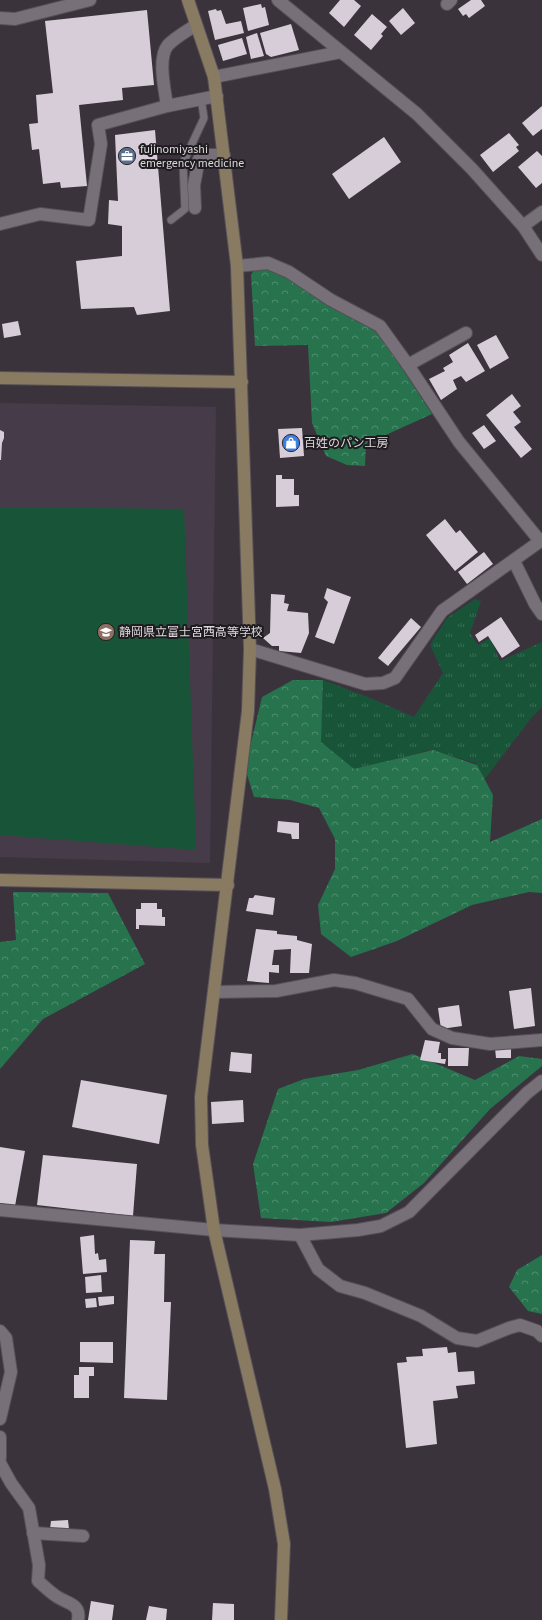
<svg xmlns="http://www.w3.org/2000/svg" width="542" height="1620" font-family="'Source Sans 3','Noto Sans JP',sans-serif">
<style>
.built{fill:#463b49}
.grass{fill:url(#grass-tufts)}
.forest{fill:url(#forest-crowns)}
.garden{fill:#185538}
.building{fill:#d6cdd8}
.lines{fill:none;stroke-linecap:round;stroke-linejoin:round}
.lane-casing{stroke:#565056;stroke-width:9}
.street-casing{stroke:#565056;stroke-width:14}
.secondary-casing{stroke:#565056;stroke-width:14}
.lane{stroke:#777079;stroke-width:7}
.street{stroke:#777079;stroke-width:12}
.secondary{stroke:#887b62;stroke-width:12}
.labels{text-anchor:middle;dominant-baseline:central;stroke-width:4;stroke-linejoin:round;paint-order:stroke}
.poi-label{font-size:12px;fill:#ddd8dd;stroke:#1f1c20;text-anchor:start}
</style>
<defs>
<pattern id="grass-tufts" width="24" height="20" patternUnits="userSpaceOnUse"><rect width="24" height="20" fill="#185538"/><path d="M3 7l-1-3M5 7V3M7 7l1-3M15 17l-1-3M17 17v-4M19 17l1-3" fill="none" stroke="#396d54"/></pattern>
<pattern id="forest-crowns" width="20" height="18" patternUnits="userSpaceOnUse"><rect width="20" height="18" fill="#27734e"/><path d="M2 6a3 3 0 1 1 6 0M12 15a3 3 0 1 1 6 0" fill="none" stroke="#508d6f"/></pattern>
</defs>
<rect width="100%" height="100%" fill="#3a333c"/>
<path class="built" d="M 0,403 L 216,407 L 210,863 L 0,857 Z"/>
<path class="grass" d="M 475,599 L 481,601 L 470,633 L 478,645 L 490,638 L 500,661 L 542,642 L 542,707 L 532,717 L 484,780 L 476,763 L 430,750 L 354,770 L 321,742 L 323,680 L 368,697 L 414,717 L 443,673 L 430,645 L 447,618 Z"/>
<g class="forest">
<path d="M 267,268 L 298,283 L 340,312 L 376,329 L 432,414 L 366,444 L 365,466 L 347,465 L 326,456 L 312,423 L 308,345 L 255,346 L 251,275 L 254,270 Z"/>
<path d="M 293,680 L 323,680 L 321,742 L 354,769 L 433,750 L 477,765 L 493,795 L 490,842 L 542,819 L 542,893 L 529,892 L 472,905 L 397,941 L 351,957 L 321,934 L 318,905 L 335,869 L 335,839 L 319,808 L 290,800 L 254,797 L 245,768 L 262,697 Z"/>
<path d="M 13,892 L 108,893 L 145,964 L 43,1019 L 0,1069 L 0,942 L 16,940 Z"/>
<path d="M 413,1054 L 475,1080 L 519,1056 L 542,1059 L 542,1066 L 490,1109 L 424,1183 L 386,1213 L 331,1222 L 261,1218 L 253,1164 L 278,1089 L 304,1079 L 358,1070 Z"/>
<path d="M 542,1255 L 542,1314 L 528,1311 L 509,1287 L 517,1270 Z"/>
</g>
<path class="garden" d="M 0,507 L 184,509 L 196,850 L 0,835 Z"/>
<g class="building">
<path d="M 340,0 L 354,0 L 361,6 L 344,27 L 329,13 Z"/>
<path d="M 471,0 L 481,0 L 485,6 L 469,18 L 466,14 L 463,16 L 458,9 Z"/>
<path d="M 261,4 L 262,8 L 265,7 L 269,25 L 248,31 L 243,8 Z"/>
<path d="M 403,8 L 415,23 L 401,35 L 389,21 Z"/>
<path d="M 216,9 L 217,11 L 221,10 L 226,24 L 241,21 L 244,33 L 215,40 L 208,11 Z"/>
<path d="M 147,10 L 154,85 L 122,88 L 123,100 L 79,105 L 87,186 L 61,188 L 60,182 L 43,184 L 39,149 L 32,150 L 29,124 L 38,123 L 36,95 L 53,93 L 45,21 Z"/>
<path d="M 372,14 L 387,27 L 381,34 L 383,36 L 371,50 L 354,35 Z"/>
<path d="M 291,24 L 299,50 L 271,57 L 266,54 L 260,33 Z"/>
<path d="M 257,33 L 264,56 L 251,59 L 246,37 Z"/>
<path d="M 242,38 L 247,54 L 223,61 L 218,45 Z"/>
<path d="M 542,106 L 542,129 L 533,136 L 522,123 Z"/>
<path d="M 155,130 L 170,311 L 137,315 L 134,307 L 81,309 L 76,261 L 122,256 L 122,226 L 108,224 L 109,200 L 118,201 L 115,135 Z"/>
<path d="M 509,133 L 519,145 L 516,147 L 519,151 L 493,172 L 480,155 Z"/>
<path d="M 384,137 L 401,162 L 349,199 L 332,174 Z"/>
<path d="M 537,151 L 542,156 L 542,183 L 536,188 L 518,167 Z"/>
<path d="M 18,321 L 21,335 L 4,338 L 2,324 Z"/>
<path d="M 496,335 L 509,358 L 490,369 L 477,345 Z"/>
<path d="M 468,343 L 485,371 L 466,382 L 461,376 L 453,380 L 457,389 L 441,400 L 429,379 L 445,371 L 443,368 L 453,362 L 449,355 Z"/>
<path d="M 512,394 L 521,406 L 513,412 L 521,422 L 514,427 L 532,449 L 521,458 L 486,415 Z"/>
<path d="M 484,425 L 496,441 L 484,449 L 472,433 Z"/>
<path d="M 302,428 L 304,456 L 280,458 L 278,429 Z"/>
<path d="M 0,430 L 4,432 L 4,438 L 2,443 L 1,460 L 0,460 Z"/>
<path d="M 276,475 L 282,475 L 282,479 L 294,479 L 294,495 L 299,495 L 299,506 L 276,507 Z"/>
<path d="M 445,519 L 456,533 L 460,530 L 478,552 L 455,571 L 426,535 Z"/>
<path d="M 484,552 L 493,564 L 467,584 L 458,572 Z"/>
<path d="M 327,588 L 351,597 L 334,644 L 315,637 L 328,602 L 324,598 Z"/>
<path d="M 271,594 L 285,595 L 284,603 L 289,604 L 287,611 L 308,613 L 309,633 L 301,653 L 279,651 L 279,646 L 272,646 L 263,638 L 270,633 Z"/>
<path d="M 501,617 L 520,646 L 502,658 L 488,636 L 479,642 L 475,635 Z"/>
<path d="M 411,618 L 421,627 L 388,666 L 378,658 Z"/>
<path d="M 278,821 L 299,823 L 299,839 L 292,839 L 291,834 L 277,832 Z"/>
<path d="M 255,895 L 275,898 L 273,915 L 246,911 L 249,898 L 253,898 Z"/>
<path d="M 141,903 L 157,903 L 157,909 L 162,909 L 162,917 L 165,917 L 165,926 L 139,925 L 139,929 L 136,929 L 136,909 L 141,909 Z"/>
<path d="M 256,929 L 277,931 L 277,934 L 297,936 L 297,940 L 312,944 L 309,973 L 290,973 L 291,949 L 274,950 L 272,965 L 279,965 L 279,973 L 269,972 L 269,983 L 247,981 Z"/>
<path d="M 531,988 L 535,1026 L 514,1029 L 509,991 Z"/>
<path d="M 459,1005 L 462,1026 L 441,1029 L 438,1008 Z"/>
<path d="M 425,1040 L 440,1042 L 438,1053 L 441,1053 L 441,1059 L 446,1059 L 445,1064 L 420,1060 Z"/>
<path d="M 448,1048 L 469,1048 L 468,1066 L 448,1066 Z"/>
<path d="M 495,1048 L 511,1048 L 511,1058 L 496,1058 Z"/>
<path d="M 231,1052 L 252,1054 L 251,1073 L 229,1071 Z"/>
<path d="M 81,1080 L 167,1095 L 159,1144 L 72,1127 Z"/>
<path d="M 243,1100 L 244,1122 L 212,1124 L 211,1102 Z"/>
<path d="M 0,1147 L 25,1151 L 15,1206 L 0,1203 Z"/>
<path d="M 43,1155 L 137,1164 L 133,1216 L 37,1205 Z"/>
<path d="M 94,1235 L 95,1254 L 98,1253 L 99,1260 L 106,1259 L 107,1272 L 83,1274 L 80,1237 Z"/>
<path d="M 130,1240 L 155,1241 L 154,1254 L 165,1254 L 164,1302 L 171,1302 L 167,1400 L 124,1398 Z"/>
<path d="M 101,1275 L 102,1292 L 86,1293 L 85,1277 Z"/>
<path d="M 114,1296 L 114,1304 L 99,1306 L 98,1297 Z"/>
<path d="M 96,1298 L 97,1307 L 86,1308 L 85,1299 Z"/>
<path d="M 80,1342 L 113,1342 L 113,1363 L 80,1362 Z"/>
<path d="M 447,1347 L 448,1353 L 456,1352 L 458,1372 L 474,1371 L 475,1384 L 456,1386 L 458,1398 L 433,1401 L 437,1444 L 406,1448 L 397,1363 L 407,1362 L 406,1357 L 423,1356 L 422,1349 Z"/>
<path d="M 79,1367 L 94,1367 L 94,1376 L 89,1376 L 89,1398 L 74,1398 L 74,1375 L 79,1375 Z"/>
<path d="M 68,1520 L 69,1529 L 50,1529 L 51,1521 Z"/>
<path d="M 91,1601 L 114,1605 L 112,1620 L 88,1620 Z"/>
<path d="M 213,1603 L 234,1604 L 234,1620 L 212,1620 Z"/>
<path d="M 149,1606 L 167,1609 L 166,1620 L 146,1620 Z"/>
</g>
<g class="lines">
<defs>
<path id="lane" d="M 171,220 L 185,209 L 183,163 L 204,118 L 201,98"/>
<g id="street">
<path d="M 278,0 L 417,114 L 472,169 L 523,226 L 542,255"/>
<path d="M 447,4 L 451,0"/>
<path d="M 0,18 L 15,19 L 90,0"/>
<path d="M 214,77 L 341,52"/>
<path d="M 167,106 C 165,90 157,58 168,45 C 176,37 187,31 196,25"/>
<path d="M 195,208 L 194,185 L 199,159 L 209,155 L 224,155"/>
<path d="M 0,224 L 40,214 L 89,220 L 101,144 L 98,125 L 167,106 L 217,96"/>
<path d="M 523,226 L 542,212"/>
<path d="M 237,266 L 268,263 L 289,272 L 331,300 L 380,326 L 408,365 L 459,442 L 540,541"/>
<path d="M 408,365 L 466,333"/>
<path d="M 514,561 L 535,604 L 542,614"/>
<path d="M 250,649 L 365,684 L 383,683 L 395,678 L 442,611 L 542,540"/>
<path d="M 214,992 L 276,991 L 334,980 L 355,983 L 408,999 L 432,1029 L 452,1038 L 490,1044 L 542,1040"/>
<path d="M 0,1210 L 214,1230 L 300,1235 L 358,1230 L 381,1226 L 409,1212 L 527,1093 L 542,1081"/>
<path d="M 300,1235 L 318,1269 L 340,1286 L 365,1293 L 421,1316 L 457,1338 L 477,1341 L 509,1328 L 520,1325 L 537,1331 L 542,1336"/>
<path d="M 0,1331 L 6,1338 L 11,1372 L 0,1419"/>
<path d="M 0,1437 L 0,1458"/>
<path d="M 0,1463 L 11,1483 L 29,1508 L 39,1565 L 38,1581 C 44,1586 50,1592 56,1596 C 67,1604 81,1603 78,1620"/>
<path d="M 33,1533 L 83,1536"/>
</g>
<g id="secondary">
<path d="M 188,0 L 214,77 L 237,266 L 250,649 L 248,711 L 201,1097 L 202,1145 L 214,1230 L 275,1489 L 284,1544 L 281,1620"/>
<path d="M 0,378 L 242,382"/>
<path d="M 0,880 L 228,885"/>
</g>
</defs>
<use href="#lane" class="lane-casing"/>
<use href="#street" class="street-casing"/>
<use href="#secondary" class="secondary-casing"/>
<use href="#lane" class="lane"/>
<use href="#street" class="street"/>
<use href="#secondary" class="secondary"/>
</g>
<defs>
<symbol id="office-disc" viewBox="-11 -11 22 22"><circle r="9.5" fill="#5c6f8a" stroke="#1f1c20"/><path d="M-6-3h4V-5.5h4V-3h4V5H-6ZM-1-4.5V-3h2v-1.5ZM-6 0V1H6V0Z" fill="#fff"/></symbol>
<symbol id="shop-disc" viewBox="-11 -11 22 22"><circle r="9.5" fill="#3f7fe0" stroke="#1f1c20"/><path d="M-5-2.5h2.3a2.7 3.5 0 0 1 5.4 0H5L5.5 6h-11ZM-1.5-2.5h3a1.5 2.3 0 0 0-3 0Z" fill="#fff"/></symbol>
<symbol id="school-disc" viewBox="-11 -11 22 22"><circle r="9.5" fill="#8d6e63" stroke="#1f1c20"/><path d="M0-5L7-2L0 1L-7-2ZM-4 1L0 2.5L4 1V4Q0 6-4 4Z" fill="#fff"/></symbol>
</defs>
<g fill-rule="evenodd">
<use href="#office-disc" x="117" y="146" width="20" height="20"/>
<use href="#shop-disc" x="281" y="433" width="20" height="20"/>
<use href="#school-disc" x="96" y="622" width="20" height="20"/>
</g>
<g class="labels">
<g class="poi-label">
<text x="140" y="149">fujinomiyashi<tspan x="140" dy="14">emergency medicine</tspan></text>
<text x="304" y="443">百姓のパン工房</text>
<text x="119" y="632">静岡県立富士宮西高等学校</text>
</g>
</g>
</svg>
